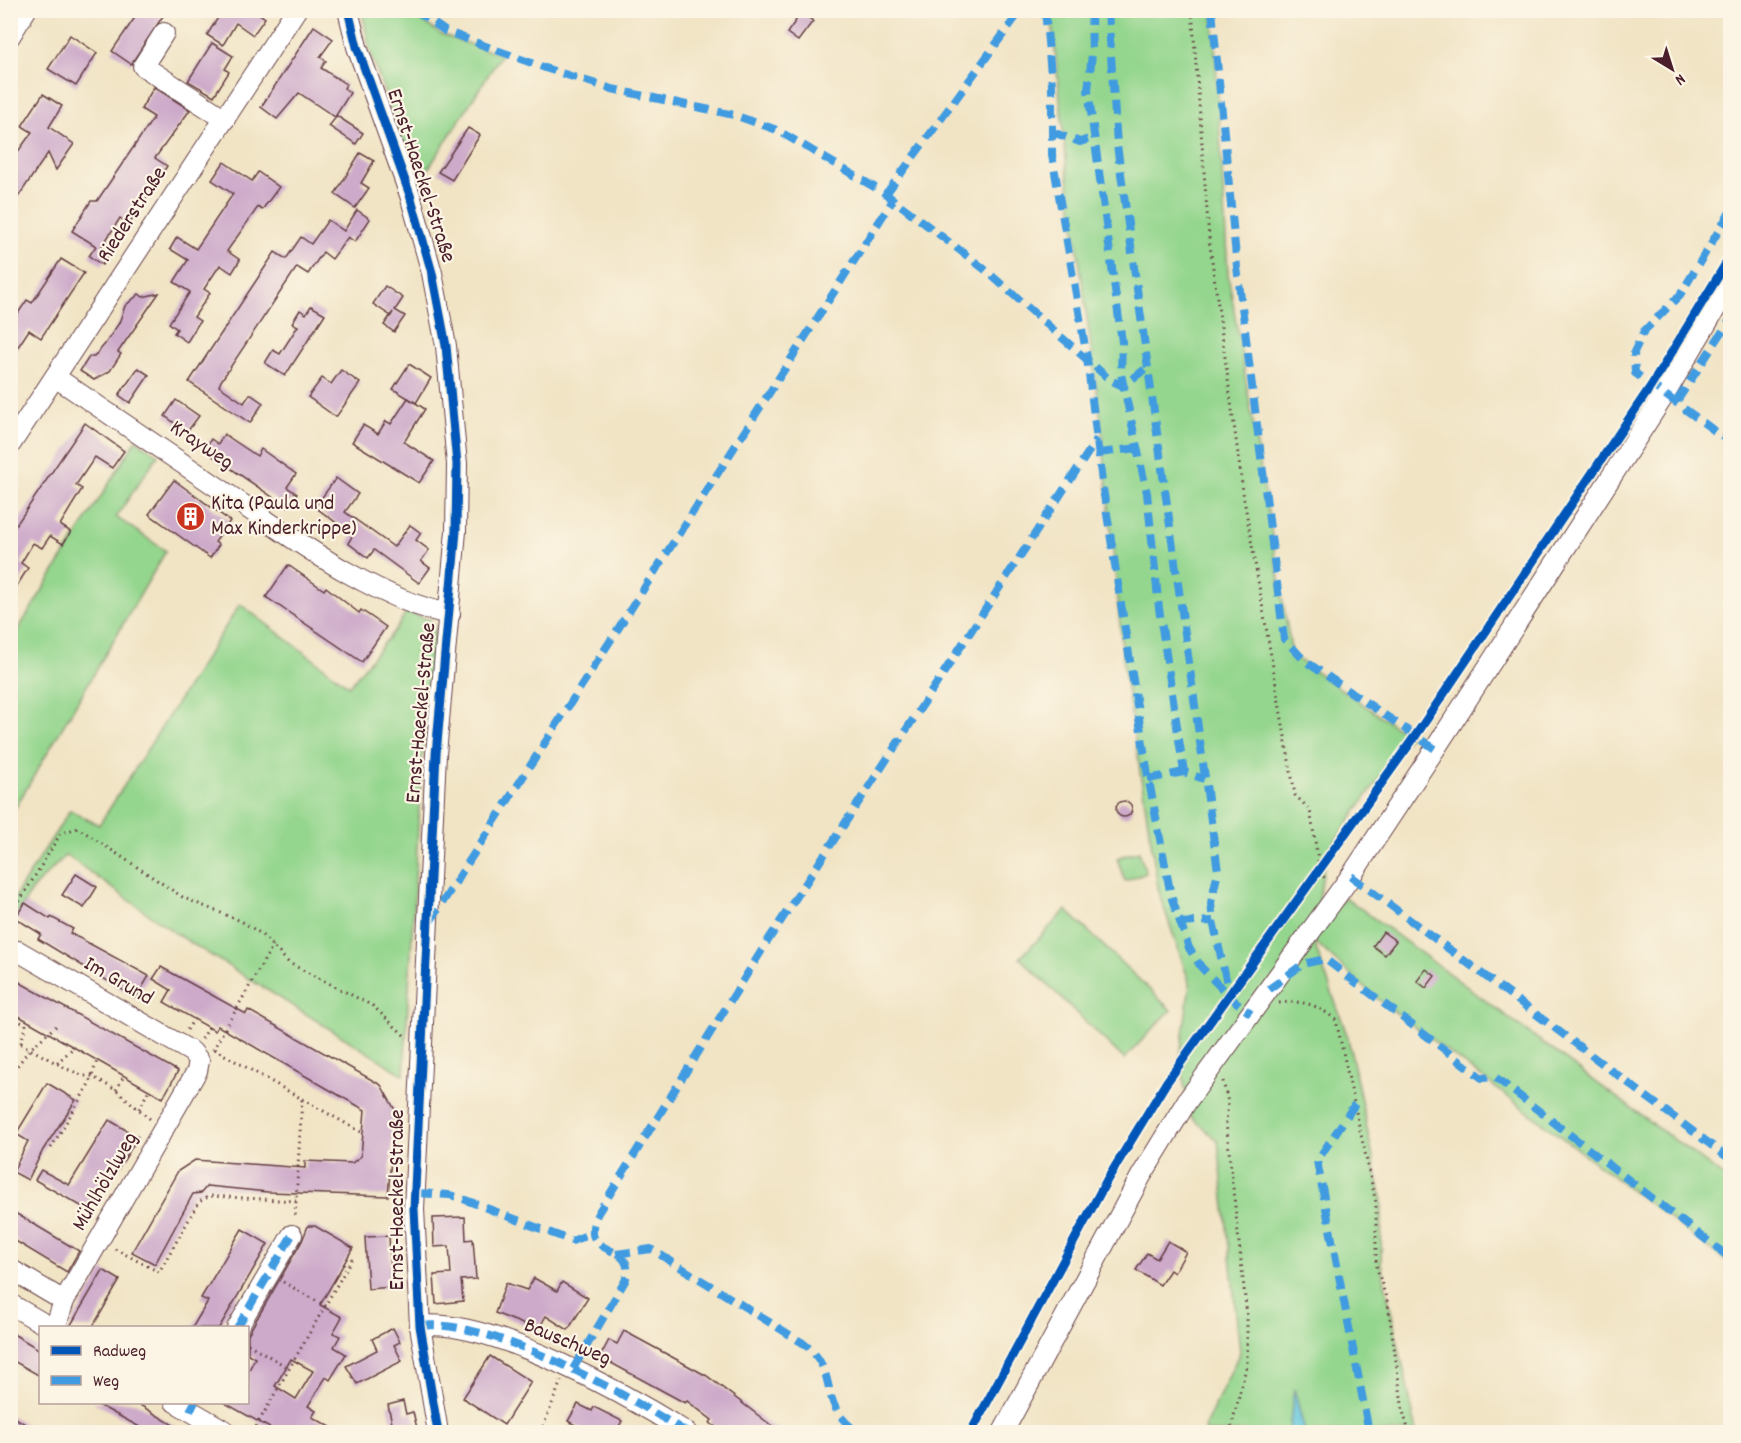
<svg xmlns="http://www.w3.org/2000/svg" width="1741" height="1443" font-family="Dekko,sans-serif">
<style>
.green{fill:#94d68e;stroke:#6f7a5c;stroke-width:1.5}
.water{fill:#5fc5dd;stroke:#547284;stroke-width:1.5}
.building{fill:#cdaaca;fill-rule:evenodd}
.lines{fill:none;stroke-linecap:round;stroke-linejoin:round}
.minor-casing{stroke:#633d42;stroke-width:22}
.path{stroke:#633d42;stroke-width:3;stroke-dasharray:1.5 4.5;stroke-linecap:butt}
.minor{stroke:#fff;stroke-width:20}
.quiet{stroke:#409be1;stroke-width:8;stroke-dasharray:15 8;stroke-linecap:butt}
.cycleway-casing{stroke:#fcf5e5;stroke-width:13}
.cycleway{stroke:#0057b8;stroke-width:9}
.labels{text-anchor:middle;dominant-baseline:central;stroke-width:4.5;stroke-linejoin:round;paint-order:stroke}
.street-label{font-size:22px;fill:#4a1f2b;stroke:#fcf5e5}
.poi-label{font-size:22px;fill:#4a1f2b;stroke:#fcf5e5;text-anchor:start}
</style>
<rect width="100%" height="100%" fill="#fcf5e5"/>
<filter id="ink" filterUnits="userSpaceOnUse"><feTurbulence type="fractalNoise" baseFrequency=".0167" numOctaves="2"/><feDisplacementMap in="SourceGraphic" scale="12" xChannelSelector="R" yChannelSelector="G"/><feConvolveMatrix kernelMatrix="1 2 1 2 8 2 1 2 1" color-interpolation-filters="sRGB"/></filter>
<filter id="wash" filterUnits="userSpaceOnUse"><feTurbulence type="fractalNoise" baseFrequency=".008" numOctaves="4" result="noise"/><feDisplacementMap in="SourceGraphic" scale="24" xChannelSelector="R" yChannelSelector="G"/><feGaussianBlur stdDeviation="1.35" result="paint"/><feColorMatrix in="noise" values="0 0 0 0 0 0 0 0 0 0 0 0 0 0 0 0 0 1.4 0 .05"/><feComposite in="paint" operator="in"/></filter>
<g filter="url(#wash)">
<rect width="100%" height="100%" fill="#f1e4c5"/>
<g class="green">
<path d="M 362,11 L 408,11 L 441,34 L 501,55 L 418,185 L 370,52 Z"/>
<path d="M 1051,11 L 1213,11 L 1228,274 L 1292,655 L 1409,736 L 1326,854 L 1313,937 L 1345,897 L 1730,1181 L 1730,1264 L 1375,997 L 1313,940 L 1348,1038 L 1382,1201 L 1381,1264 L 1417,1432 L 1206,1432 L 1205,1426 L 1240,1352 L 1218,1141 L 1189,1115 L 1180,1056 L 1190,984 L 1159,893 L 1124,669 L 1101,421 L 1068,178 Z"/>
<path d="M 136,440 L 158,455 L 116,517 L 166,551 L 11,815 L 11,641 Z"/>
<path d="M 240,604 L 349,686 L 398,626 L 406,612 L 431,620 L 435,627 L 422,760 L 404,1075 L 175,933 L 66,855 L 35,886 L 11,923 L 11,903 L 70,810 L 99,825 Z"/>
<path d="M 1139,851 L 1146,873 L 1125,881 L 1117,858 Z"/>
<path d="M 1066,910 L 1171,1010 L 1124,1059 L 1020,958 Z"/>
</g>
<path class="water" d="M 1294,1389 L 1305,1432 L 1289,1432 Z"/>
<g id="blocks">
<g class="building">
<path d="M 140,10 L 167,10 L 131,64 L 112,51 Z"/>
<path d="M 217,10 L 254,10 L 265,18 L 253,35 L 236,23 L 223,45 L 207,35 L 221,13 Z"/>
<path d="M 801,13 L 813,21 L 798,41 L 787,33 Z"/>
<path d="M 314,26 L 333,39 L 320,57 L 326,61 L 321,68 L 346,84 L 344,88 L 350,93 L 335,117 L 299,93 L 277,119 L 261,107 Z"/>
<path d="M 70,35 L 97,53 L 76,86 L 48,69 Z"/>
<path d="M 212,43 L 233,56 L 225,69 L 229,72 L 214,96 L 188,81 Z"/>
<path d="M 154,87 L 190,110 L 155,158 L 167,166 L 137,213 L 129,224 L 120,218 L 101,248 L 110,253 L 102,265 L 89,256 L 96,246 L 72,231 L 91,201 L 97,201 L 154,117 L 141,109 Z"/>
<path d="M 43,94 L 62,106 L 49,127 L 74,144 L 56,170 L 48,153 L 18,197 L 10,192 L 10,163 L 32,132 L 22,126 Z"/>
<path d="M 337,116 L 363,133 L 356,144 L 329,126 Z"/>
<path d="M 468,128 L 480,135 L 452,180 L 438,172 Z"/>
<path d="M 360,153 L 374,161 L 361,183 L 369,188 L 355,208 L 335,194 Z"/>
<path d="M 224,162 L 252,181 L 258,172 L 279,187 L 262,210 L 258,207 L 227,251 L 240,260 L 232,273 L 220,265 L 204,289 L 210,293 L 194,317 L 200,321 L 187,342 L 174,333 L 177,329 L 169,323 L 190,292 L 174,282 L 188,260 L 170,249 L 177,237 L 196,249 L 233,194 L 212,180 Z"/>
<path d="M 357,210 L 370,219 L 355,242 L 348,237 L 332,259 L 323,252 L 308,274 L 297,267 L 221,381 L 219,386 L 244,403 L 250,394 L 263,403 L 250,423 L 189,382 L 275,252 L 286,259 L 301,237 L 311,244 L 328,220 L 344,231 Z"/>
<path d="M 61,259 L 84,273 L 41,338 L 29,330 L 10,359 L 10,325 L 27,300 L 32,303 Z"/>
<path d="M 385,286 L 403,298 L 395,310 L 405,316 L 394,332 L 384,325 L 393,312 L 391,316 L 373,304 Z"/>
<path d="M 159,293 L 118,352 L 121,354 L 110,371 L 94,380 L 80,371 L 89,357 L 94,357 L 105,344 L 119,323 L 125,306 L 139,294 L 143,297 Z"/>
<path d="M 311,306 L 325,314 L 285,376 L 265,363 L 273,350 L 280,354 L 298,326 L 292,323 L 300,310 L 306,314 Z"/>
<path d="M 409,364 L 431,378 L 416,403 L 393,389 Z"/>
<path d="M 138,368 L 149,375 L 130,403 L 119,395 Z"/>
<path d="M 341,370 L 360,383 L 336,417 L 308,397 L 322,378 L 331,384 Z"/>
<path d="M 408,398 L 425,409 L 404,442 L 434,461 L 419,483 L 352,442 L 363,425 L 378,434 L 386,421 L 391,424 Z"/>
<path d="M 176,400 L 199,416 L 187,432 L 165,416 Z"/>
<path d="M 85,423 L 124,451 L 112,468 L 95,457 L 76,485 L 82,489 L 60,525 L 71,532 L 63,544 L 50,536 L 42,548 L 33,543 L 21,563 L 28,568 L 10,597 L 10,534 Z"/>
<path d="M 224,434 L 257,456 L 261,449 L 296,474 L 287,487 L 297,494 L 287,507 L 204,450 L 211,439 L 218,444 Z"/>
<path d="M 336,478 L 358,494 L 345,512 L 394,547 L 410,525 L 421,533 L 416,540 L 429,550 L 421,561 L 430,568 L 419,583 L 374,550 L 368,558 L 348,543 L 353,535 L 315,507 Z"/>
<path d="M 174,480 L 230,521 L 215,542 L 219,545 L 210,558 L 149,514 Z"/>
<path d="M 288,565 L 324,590 L 326,587 L 359,613 L 361,610 L 386,627 L 362,662 L 266,597 Z"/>
<circle cx="1124" cy="809" r="8"/>
<path d="M 76,874 L 97,887 L 84,908 L 62,895 Z"/>
<path d="M 25,903 L 50,919 L 51,917 L 73,929 L 70,933 L 149,976 L 136,998 L 38,939 L 41,934 L 15,918 Z"/>
<path d="M 1383,932 L 1396,941 L 1385,955 L 1373,946 Z"/>
<path d="M 161,967 L 246,1014 L 248,1010 L 381,1085 L 395,1110 L 388,1196 L 268,1192 L 207,1186 L 201,1193 L 193,1194 L 155,1264 L 132,1252 L 178,1171 L 195,1160 L 305,1168 L 305,1161 L 352,1163 L 361,1156 L 365,1110 L 218,1026 L 215,1031 L 164,1002 L 171,990 L 153,979 Z"/>
<path d="M 1426,969 L 1435,976 L 1426,988 L 1417,981 Z"/>
<path d="M 10,977 L 178,1071 L 163,1098 L 10,1011 Z"/>
<path d="M 47,1083 L 76,1100 L 43,1150 L 28,1180 L 13,1172 L 28,1141 L 16,1134 Z"/>
<path d="M 109,1120 L 138,1137 L 107,1188 L 103,1186 L 88,1210 L 35,1180 L 41,1170 L 69,1185 Z"/>
<path d="M 10,1210 L 79,1251 L 67,1272 L 14,1240 L 10,1247 Z"/>
<path d="M 465,1217 L 466,1240 L 473,1239 L 476,1279 L 461,1280 L 463,1301 L 436,1304 L 434,1275 L 451,1274 L 449,1246 L 434,1247 L 433,1218 Z"/>
<path d="M 308,1226 L 315,1226 L 353,1248 L 320,1305 L 342,1317 L 333,1333 L 340,1336 L 334,1347 L 346,1354 L 330,1380 L 326,1377 L 308,1406 L 316,1411 L 312,1417 L 340,1432 L 277,1432 L 223,1402 L 248,1402 L 248,1372 L 255,1358 L 248,1354 L 248,1334 L 302,1241 ZM 291,1359 L 313,1371 L 296,1399 L 275,1386 Z"/>
<path d="M 242,1229 L 268,1244 L 219,1328 L 192,1328 L 208,1301 L 201,1298 Z"/>
<path d="M 389,1236 L 392,1287 L 368,1289 L 365,1237 Z"/>
<path d="M 1168,1241 L 1186,1252 L 1174,1273 L 1170,1270 L 1160,1285 L 1136,1270 L 1147,1253 L 1157,1259 Z"/>
<path d="M 103,1270 L 120,1280 L 92,1328 L 69,1328 Z"/>
<path d="M 534,1278 L 557,1291 L 562,1282 L 588,1298 L 568,1330 L 546,1316 L 538,1330 L 495,1313 L 506,1283 L 527,1290 Z"/>
<path d="M 393,1328 L 400,1342 L 394,1345 L 402,1361 L 357,1384 L 346,1366 L 377,1350 L 372,1339 Z"/>
<path d="M 624,1331 L 707,1376 L 780,1432 L 723,1432 L 710,1423 L 712,1420 L 687,1401 L 685,1403 L 600,1357 L 609,1340 L 617,1344 Z"/>
<path d="M 10,1332 L 40,1350 L 40,1376 L 10,1359 Z"/>
<path d="M 490,1356 L 531,1382 L 504,1425 L 463,1398 Z"/>
<path d="M 403,1401 L 406,1414 L 413,1412 L 418,1432 L 394,1432 L 388,1405 Z"/>
<path d="M 93,1402 L 135,1402 L 185,1432 L 149,1432 Z"/>
<path d="M 578,1404 L 592,1411 L 594,1407 L 622,1421 L 616,1432 L 580,1432 L 582,1429 L 568,1421 Z"/>
<path d="M 10,1415 L 39,1432 L 10,1432 Z"/>
</g>
</g>
</g>
<g filter="url(#ink)">
<use href="#blocks" fill-opacity="0" stroke="#633d42" stroke-width="1.5"/>
<g class="lines">
<defs>
<g id="minor">
<path d="M 348,10 L 357,47 L 410,195 L 432,273 L 446,346 L 457,464 L 456,531 L 436,754 L 414,1209 L 420,1326 L 438,1432"/>
<path d="M 164,33 L 143,66 L 225,119"/>
<path d="M 10,36 L 26,10"/>
<path d="M 55,377 C 112,416 169,454 226,493 C 288,535 376,601 450,614"/>
<path d="M 10,445 L 296,10"/>
<path d="M 10,951 L 18,951 L 192,1052 L 199,1061 L 197,1071 L 64,1301 L 55,1328"/>
<path d="M 10,1269 L 64,1301"/>
<path d="M 10,1304 L 51,1328"/>
<path d="M 420,1326 C 489,1317 627,1395 686,1432"/>
<path d="M 237,1328 L 292,1235"/>
<path d="M 175,1402 L 227,1432"/>
<path d="M 1003,1432 L 1141,1176 L 1187,1101 L 1351,876 L 1435,749 L 1665,394 L 1730,284"/>
</g>
</defs>
<use href="#minor" class="minor-casing"/>
<g class="path">
<path d="M 1192,10 L 1209,238 L 1244,499 L 1295,795 L 1310,810 L 1320,872 L 1327,881"/>
<path d="M 10,917 L 61,833 L 78,828 L 184,898 L 241,921 L 260,933 L 289,963 L 373,1006 L 405,1036"/>
<path d="M 1279,1003 C 1304,1000 1316,1004 1336,1020 L 1376,1203 L 1376,1265 L 1388,1304 L 1403,1411 L 1409,1432"/>
<path d="M 10,1016 L 26,1025"/>
<path d="M 187,1030 L 194,1019"/>
<path d="M 10,1038 L 67,1069 L 84,1076 L 91,1076 L 116,1090 L 150,1119"/>
<path d="M 202,1039 L 209,1027"/>
<path d="M 21,1043 L 27,1021"/>
<path d="M 214,1049 L 302,1099 L 295,1218"/>
<path d="M 213,1050 L 273,945"/>
<path d="M 57,1063 L 73,1048"/>
<path d="M 10,1075 L 30,1049 L 56,1026"/>
<path d="M 1223,1081 L 1228,1102 L 1226,1123 L 1247,1316 L 1247,1364 L 1230,1432"/>
<path d="M 116,1090 L 124,1076"/>
<path d="M 302,1099 L 363,1133"/>
<path d="M 139,1109 L 149,1090"/>
<path d="M 51,1148 L 89,1084 L 97,1061"/>
<path d="M 115,1249 L 159,1272 L 199,1202 L 210,1196 L 296,1201"/>
<path d="M 283,1282 L 326,1306"/>
<path d="M 248,1344 L 289,1368"/>
<path d="M 253,1432 L 353,1257"/>
<path d="M 541,1432 L 561,1381"/>
</g>
<use href="#minor" class="minor"/>
<g class="quiet">
<path d="M 415,10 L 445,31 L 548,69 L 612,89 L 734,115 L 777,130 L 886,194 L 983,268 L 1110,380 L 1123,386 L 1148,367"/>
<path d="M 1045,10 L 1052,85 L 1052,155 L 1087,358 L 1102,482 L 1148,776 L 1171,896 L 1189,948 L 1201,967 L 1230,997 L 1251,1014"/>
<path d="M 1091,10 L 1092,54 L 1088,90 L 1122,342 L 1121,374 L 1147,493 L 1159,608 L 1184,772 L 1204,779"/>
<path d="M 1108,10 L 1117,145 L 1218,871 L 1211,903 L 1213,921 L 1230,997"/>
<path d="M 1212,10 L 1237,267 L 1284,639 L 1305,661 L 1435,749"/>
<path d="M 1052,132 L 1080,142 L 1095,137"/>
<path d="M 886,194 L 1021,10"/>
<path d="M 1730,212 L 1680,295 L 1644,331 L 1634,352 L 1635,373 L 1730,442"/>
<path d="M 1677,401 L 1730,320"/>
<path d="M 1099,453 L 1138,448"/>
<path d="M 1148,779 L 1184,772"/>
<path d="M 1351,876 L 1730,1159"/>
<path d="M 430,922 L 893,200"/>
<path d="M 1180,923 L 1213,921"/>
<path d="M 1269,989 L 1303,964 L 1325,959 L 1482,1078 L 1495,1077 L 1730,1258"/>
<path d="M 1355,1104 L 1317,1161 L 1369,1432"/>
<path d="M 418,1193 L 450,1195 L 463,1199 L 572,1241 L 592,1233"/>
<path d="M 616,1254 L 651,1249 L 803,1343 C 808,1347 813,1352 817,1357 C 836,1385 821,1405 857,1432"/>
<path d="M 420,1326 C 489,1317 627,1395 686,1432"/>
<path d="M 237,1328 L 292,1235"/>
<path d="M 573,1369 L 625,1281 C 640,1239 574,1261 598,1213 L 767,942 L 1097,439"/>
<path d="M 190,1411 L 195,1402"/>
</g>
<defs>
<g id="cycleway">
<path d="M 348,10 L 357,47 L 410,195 L 432,273 L 446,346 L 457,464 L 456,531 L 436,754 L 414,1209 L 420,1326 L 438,1432"/>
<path d="M 971,1432 L 1107,1180 L 1166,1083 L 1416,735 L 1651,386 L 1730,257"/>
</g>
</defs>
<use href="#cycleway" class="cycleway-casing"/>
<use href="#cycleway" class="cycleway"/>
</g>
</g>
<defs>
<symbol id="building-disc" viewBox="-11 -11 22 22"><circle r="9.5" fill="#c8321e" stroke="#fcf5e5"/><path d="M-4-6H4V6H1V3H-1V6H-4ZM-2.5-4.3h1.7v1.8h-1.7ZM.8-4.3h1.7v1.8H.8ZM-2.5-1h1.7V.8h-1.7ZM.8-1h1.7V.8H.8Z" fill="#fff"/></symbol>
</defs>
<g fill-rule="evenodd">
<use href="#building-disc" x="174" y="500" width="33" height="33"/>
</g>
<g class="labels">
<g class="street-label">
<text transform="translate(420 176) rotate(72)">Ernst-Haeckel-Straße</text>
<text transform="translate(133 215) rotate(-57)">Riederstraße</text>
<text transform="translate(201 446) rotate(34)">Krayweg</text>
<text transform="translate(422 713) rotate(-85)">Ernst-Haeckel-Straße</text>
<text transform="translate(118 982) rotate(30)">Im Grund</text>
<text transform="translate(106 1182) rotate(-60)">Mühlhölzlweg</text>
<text transform="translate(398 1200) rotate(-90)">Ernst-Haeckel-Straße</text>
<text transform="translate(567 1343) rotate(23)">Bauschweg</text>
</g>
<g class="poi-label">
<text x="211" y="504">Kita (Paula und<tspan x="211" dy="25">Max Kinderkrippe)</tspan></text>
</g>
</g>
<rect width="1741" height="1443" fill="none" stroke="#fcf5e5" stroke-width="36"/>
<rect x="39" y="1326" width="210" height="78" fill="#fcf5e5" stroke="#b59f9b" stroke-width="1.5"/>
<rect x="51" y="1346" width="30" height="9" fill="#0057b8" stroke="#b59f9b" stroke-width="1.5"/>
<text x="93" y="1356" font-size="18" fill="#4a1f2b">Radweg</text>
<rect x="51" y="1376" width="30" height="9" fill="#409be1" stroke="#b59f9b" stroke-width="1.5"/>
<text x="93" y="1386" font-size="18" fill="#4a1f2b">Weg</text>
<g transform="translate(1672 69) rotate(142)" stroke="#fcf5e5" stroke-width="4.5" paint-order="stroke">
<path d="M0-4.5L10 22L0 15L-10 22Z" fill="#4a1f2b"/>
<text y="-9" font-size="16" font-weight="bold" text-anchor="middle" fill="#4a1f2b">N</text>
</g>
</svg>
